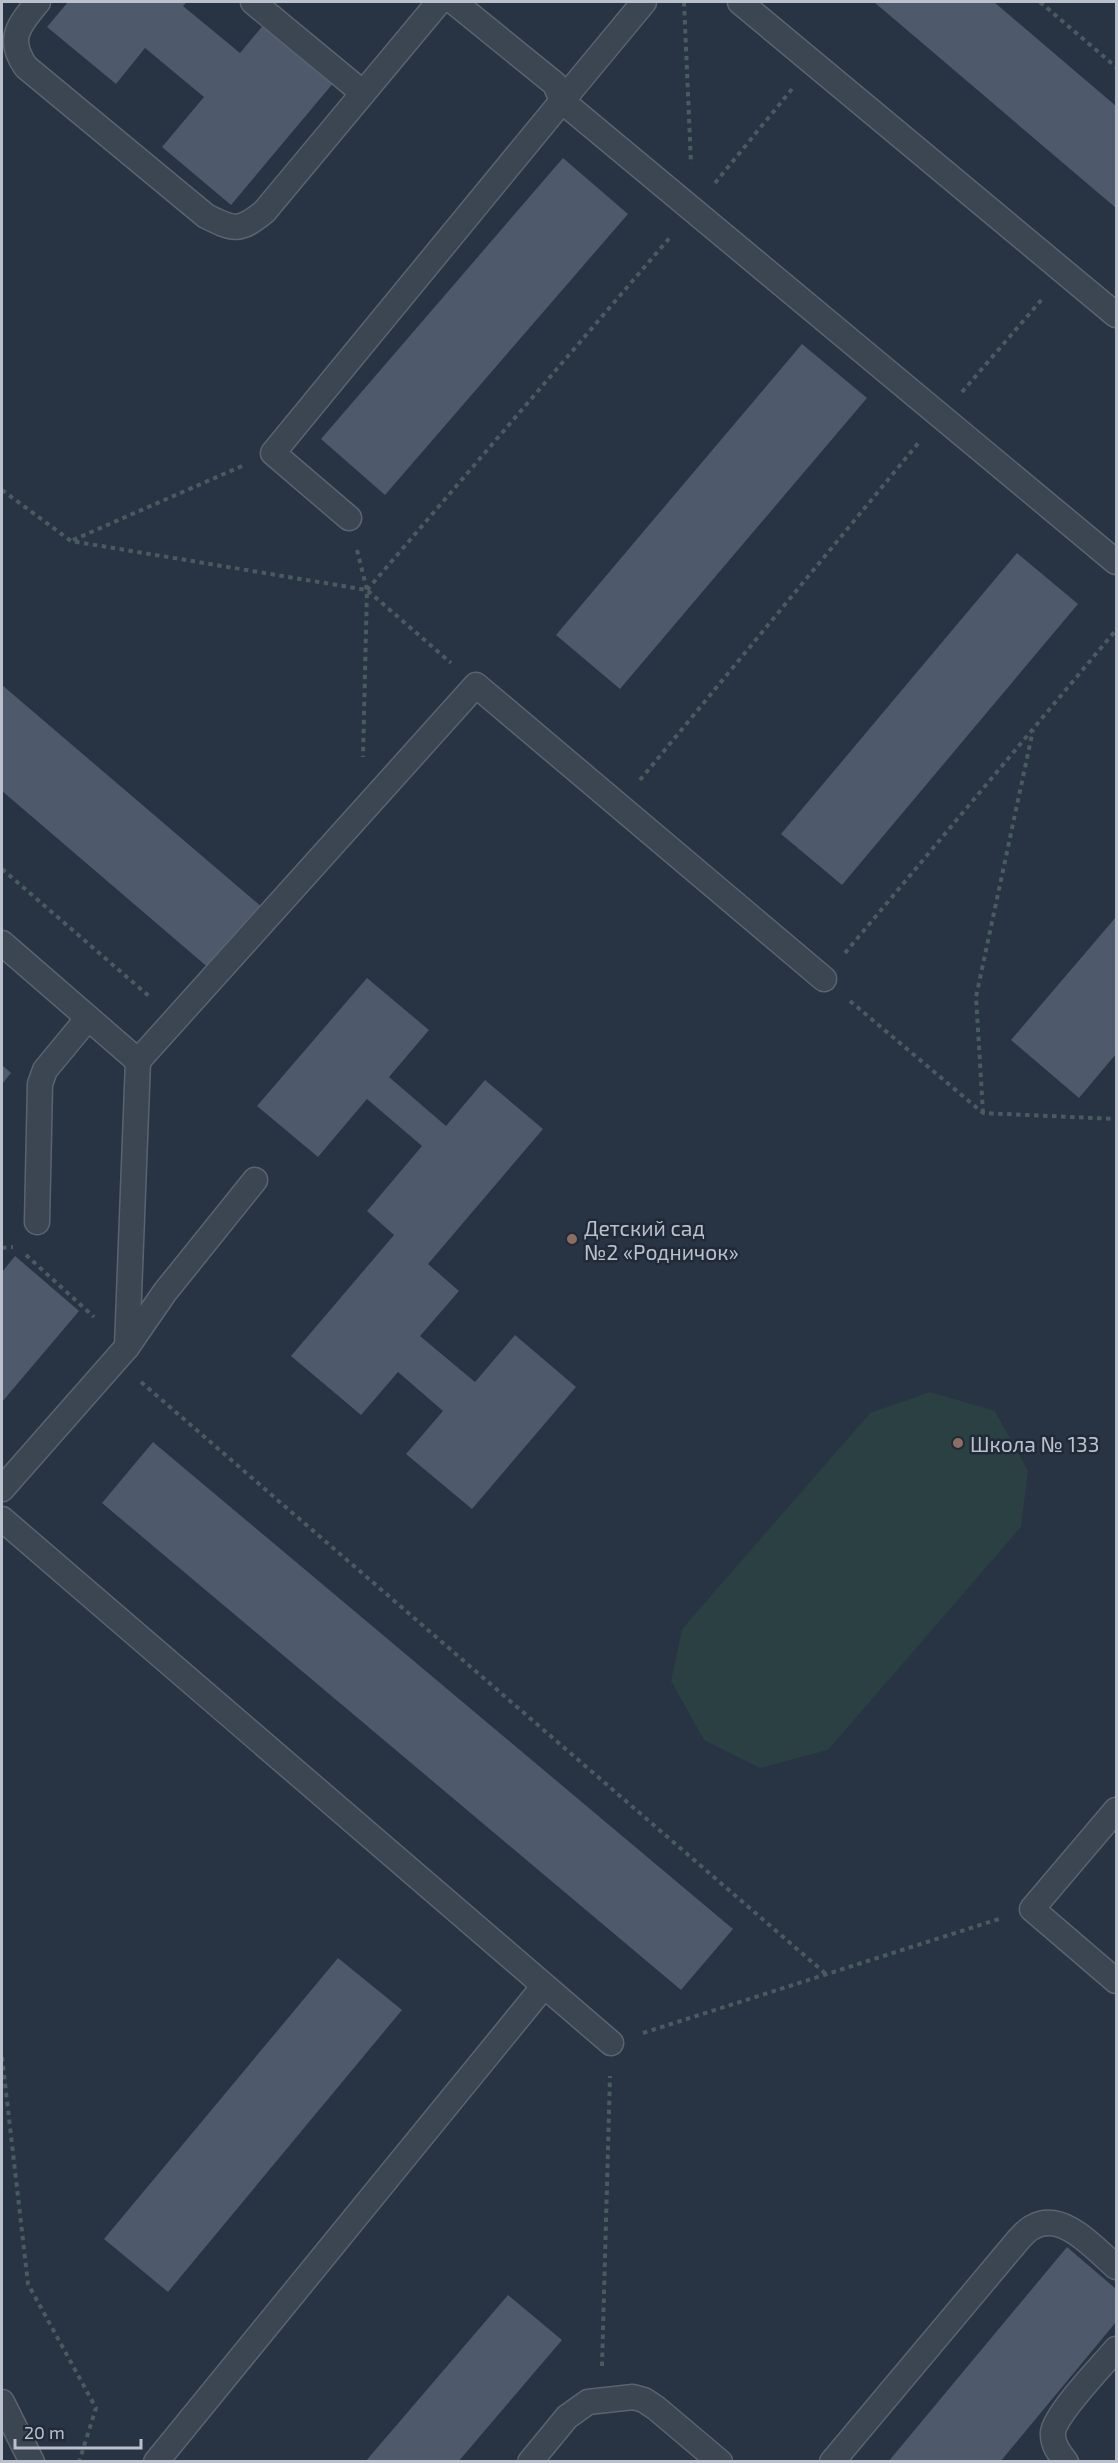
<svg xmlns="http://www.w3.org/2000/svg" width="1118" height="2463" font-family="'Exo 2',sans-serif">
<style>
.green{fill:#2a4043}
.building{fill:#4e596b}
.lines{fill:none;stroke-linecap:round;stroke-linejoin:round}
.service-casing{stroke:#5b6370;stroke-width:27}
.path{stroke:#485c60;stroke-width:4;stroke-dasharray:4.5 4.5;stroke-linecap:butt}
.service{stroke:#3c4552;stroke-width:24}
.education-dot{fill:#8d6e63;stroke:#212a38;stroke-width:2}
.labels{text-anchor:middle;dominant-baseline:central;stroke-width:5;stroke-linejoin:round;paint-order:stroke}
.poi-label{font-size:21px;fill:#bac0cc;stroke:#212a38;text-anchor:start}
</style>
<rect width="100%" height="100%" fill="#283343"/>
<path class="green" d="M 930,1392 L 995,1411 L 1028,1471 L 1021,1527 L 828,1750 L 760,1768 L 704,1740 L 671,1681 L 682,1629 L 870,1413 Z"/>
<g class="building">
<path d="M 68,2 L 187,2 L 183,6 L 240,53 L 265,23 L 335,81 L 231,205 L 162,147 L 204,97 L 145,48 L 116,84 L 47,27 Z"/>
<path d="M 874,2 L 994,2 L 1116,106 L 1116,208 Z"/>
<path d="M 563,158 L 628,214 L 385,495 L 321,439 Z"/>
<path d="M 802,344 L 867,398 L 620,689 L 556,635 Z"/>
<path d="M 1017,553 L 1078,604 L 842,885 L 781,834 Z"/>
<path d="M 2,685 L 263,908 L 211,970 L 2,791 Z"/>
<path d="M 1116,917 L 1116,1054 L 1079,1098 L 1011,1040 Z"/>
<path d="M 367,978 L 429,1030 L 389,1077 L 446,1126 L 485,1080 L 543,1129 L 428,1264 L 459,1291 L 420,1336 L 475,1382 L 515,1335 L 576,1387 L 472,1509 L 406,1454 L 443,1411 L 398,1372 L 361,1415 L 291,1356 L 394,1235 L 367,1211 L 422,1146 L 367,1099 L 318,1157 L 257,1106 Z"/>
<path d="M 2,1065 L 11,1073 L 2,1084 Z"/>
<path d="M 15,1256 L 79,1311 L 2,1402 L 2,1272 Z"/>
<path d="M 153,1442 L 733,1929 L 681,1990 L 102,1503 Z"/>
<path d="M 338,1958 L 402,2010 L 168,2292 L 104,2239 Z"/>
<path d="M 1067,2247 L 1116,2289 L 1116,2322 L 1000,2462 L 888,2462 Z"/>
<path d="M 508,2295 L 562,2340 L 458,2462 L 365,2462 Z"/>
</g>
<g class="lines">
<defs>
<g id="service">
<path d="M 38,2 C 19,25 6,39 26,67 L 206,216 C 234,230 239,232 264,212 L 439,2"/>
<path d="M 253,2 L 363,93"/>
<path d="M 644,2 L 562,101 L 1116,562"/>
<path d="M 740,2 L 1116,315"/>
<path d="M 349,518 L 273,453 L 562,101 L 555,84 L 454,2"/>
<path d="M 2,943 L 138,1061 L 127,1347"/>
<path d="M 138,1061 L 476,685 L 824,979"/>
<path d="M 37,1222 L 40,1084 L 45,1070 L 88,1018"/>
<path d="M 2,1489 L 127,1347 L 165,1292 L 255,1180"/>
<path d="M 2,1519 L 611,2043"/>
<path d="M 1116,1810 L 1032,1909 L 1116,1981"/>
<path d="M 2,2402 L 32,2462"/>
<path d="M 156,2462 L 544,1986"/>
<path d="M 530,2462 L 567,2417 L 588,2402 L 633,2397 L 644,2400 L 656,2408 L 720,2462"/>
<path d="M 832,2462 L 1019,2239 C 1023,2235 1028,2229 1033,2227 C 1063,2210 1096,2250 1116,2267"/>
<path d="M 1066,2462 C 1059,2453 1052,2444 1053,2432 C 1056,2413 1102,2366 1116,2349"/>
</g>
</defs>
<use href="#service" class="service-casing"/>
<g class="path">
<path d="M 684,2 L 691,164"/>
<path d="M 1040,2 L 1116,67"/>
<path d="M 715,183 L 792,89"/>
<path d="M 962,392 L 1043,298"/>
<path d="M 2,490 L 71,541 L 367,590 L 451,663"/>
<path d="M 73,540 L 242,466"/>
<path d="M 357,550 L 367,590 L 363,757"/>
<path d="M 367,590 L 672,235"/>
<path d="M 640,780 L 920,441"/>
<path d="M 2,869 L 150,997"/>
<path d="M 845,953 L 1116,630"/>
<path d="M 850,1001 L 983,1113 L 1116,1119"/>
<path d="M 983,1113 L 976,997 L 1033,730"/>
<path d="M 2,1248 L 13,1247"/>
<path d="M 26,1255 L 94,1317"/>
<path d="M 141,1382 L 826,1974"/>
<path d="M 643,2033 L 1002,1918"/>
<path d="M 2,2057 L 28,2284 L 96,2408 L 79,2462"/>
<path d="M 602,2366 L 610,2076"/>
</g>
<use href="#service" class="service"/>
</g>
<g class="education-dot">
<circle cx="572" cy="1239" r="6"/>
<circle cx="958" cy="1443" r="6"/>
</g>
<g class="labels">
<g class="poi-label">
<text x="584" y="1227">Детский сад<tspan x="584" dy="24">№2 «Родничок»</tspan></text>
<text x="970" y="1443">Школа № 133</text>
</g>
</g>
<rect width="1118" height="2463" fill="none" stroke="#bac0cc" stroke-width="6"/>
<path d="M15 2439v9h126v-9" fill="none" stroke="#bac0cc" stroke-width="3"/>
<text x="24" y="2439" font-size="18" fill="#bac0cc" stroke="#212a38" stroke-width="4.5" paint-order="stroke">20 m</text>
</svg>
